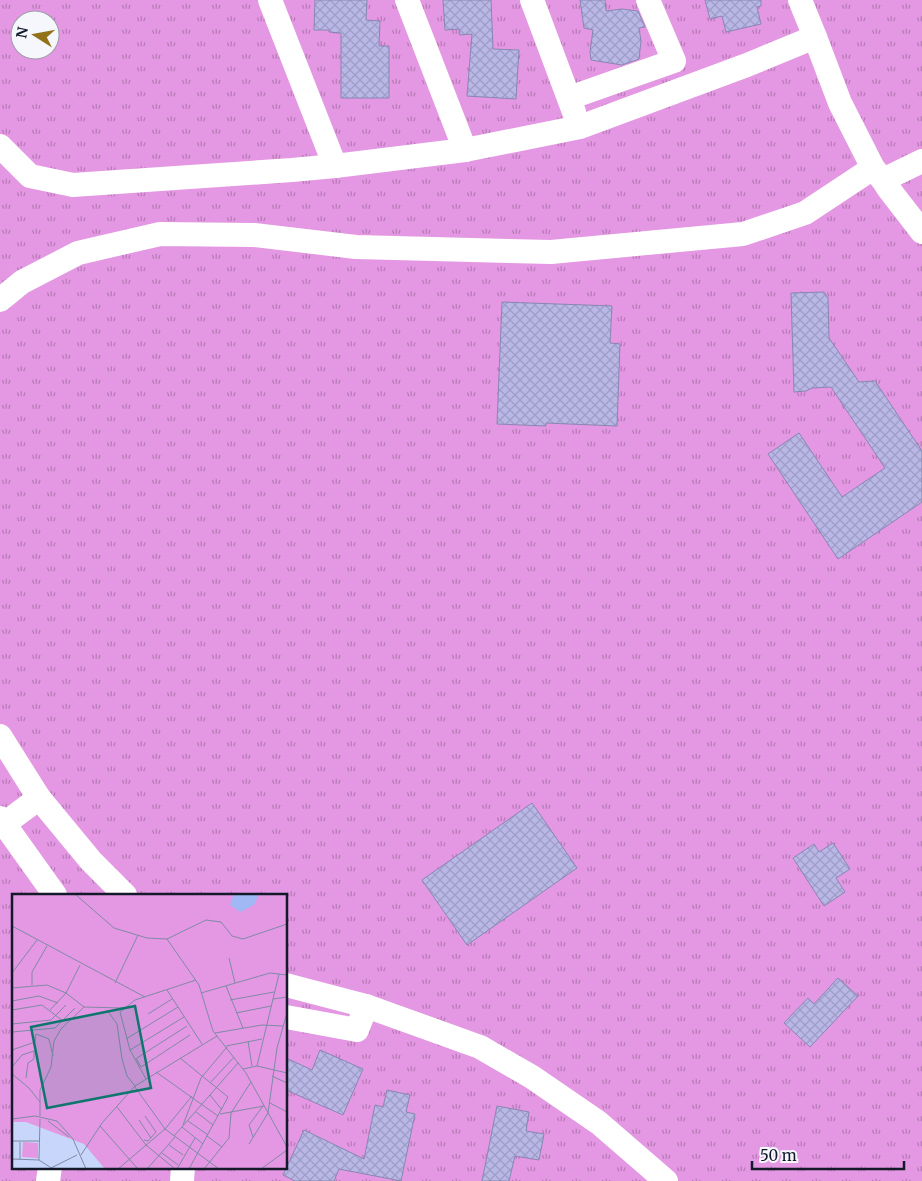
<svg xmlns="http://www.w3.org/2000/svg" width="922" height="1181" font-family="Merriweather,serif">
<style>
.park{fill:url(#park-tufts);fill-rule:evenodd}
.building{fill:url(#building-cross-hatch);stroke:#8986b3}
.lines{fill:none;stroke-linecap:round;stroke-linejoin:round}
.minor{stroke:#fff;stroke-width:24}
.inset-road{fill:none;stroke:#7f8aa6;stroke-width:1}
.view{fill:#0f766e;fill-opacity:0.15;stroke:#0f766e;stroke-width:2.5}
.inset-edge{fill:none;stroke:#131929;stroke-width:2.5}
</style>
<defs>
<pattern id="park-tufts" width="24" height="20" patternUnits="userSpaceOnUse" patternTransform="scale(1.25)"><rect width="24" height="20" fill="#e497e2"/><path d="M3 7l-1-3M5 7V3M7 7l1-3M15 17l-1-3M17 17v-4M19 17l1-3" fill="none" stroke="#b87ab7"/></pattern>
<pattern id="building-cross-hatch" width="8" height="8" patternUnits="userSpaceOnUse" patternTransform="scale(1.25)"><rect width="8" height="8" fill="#b9b7e6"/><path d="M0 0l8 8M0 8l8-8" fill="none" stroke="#9e9dc5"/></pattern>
</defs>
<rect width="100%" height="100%" fill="#c7d6fa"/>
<path class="park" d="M 0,0 L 922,0 L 922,1181 L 0,1181 ZM 20,20 L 50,20 L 50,50 L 20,50 ZM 14,895 L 286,895 L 286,1167 L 14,1167 Z"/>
<g class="building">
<path d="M 315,0 L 367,0 L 366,20 L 380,21 L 379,46 L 389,46 L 389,98 L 341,98 L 341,33 L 329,32 L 329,30 L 314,30 Z"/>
<path d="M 443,0 L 491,0 L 493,49 L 519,50 L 516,99 L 467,96 L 472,34 L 460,35 L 459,29 L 445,30 Z"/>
<path d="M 580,0 L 605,0 L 606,11 L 622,9 L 638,11 L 645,27 L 639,28 L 641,41 L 639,59 L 622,65 L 591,60 L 590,52 L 593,30 L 584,28 Z"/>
<path d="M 705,0 L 761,0 L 761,6 L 757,7 L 761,24 L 726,32 L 722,16 L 710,19 Z"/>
<path d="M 824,292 L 828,298 L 829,338 L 859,382 L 875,381 L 922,451 L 922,502 L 838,559 L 768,454 L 799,433 L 842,497 L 885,468 L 831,387 L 812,388 L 806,391 L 794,392 L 791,293 Z"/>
<path d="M 502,302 L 612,306 L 610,343 L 620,344 L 617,426 L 546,423 L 546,426 L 497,424 Z"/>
<path d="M 532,803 L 577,868 L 467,945 L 422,880 Z"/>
<path d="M 833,843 L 850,869 L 836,878 L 845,892 L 824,906 L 793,858 L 814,844 L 819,852 Z"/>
<path d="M 838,978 L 858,996 L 810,1047 L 784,1023 L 808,998 L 814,1004 Z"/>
<path d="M 320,1050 L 363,1069 L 343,1115 L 286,1090 L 286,1058 L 312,1070 Z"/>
<path d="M 387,1090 L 410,1095 L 406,1112 L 415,1114 L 401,1181 L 339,1169 L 334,1181 L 295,1181 L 283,1175 L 304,1130 L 364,1159 L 375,1105 L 383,1107 Z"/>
<path d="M 497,1106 L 529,1112 L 526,1131 L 544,1134 L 539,1160 L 515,1156 L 509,1181 L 482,1181 Z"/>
</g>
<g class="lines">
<g class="minor">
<path d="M 270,0 L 335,166"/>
<path d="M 407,0 L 465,150"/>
<path d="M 532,0 L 574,112"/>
<path d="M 800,0 L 815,37 L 840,103 L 873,168 L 883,180 L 888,188 L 922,232"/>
<path d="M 569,98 L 674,61 L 648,0"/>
<path d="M 0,146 L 30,176 L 73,185 L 292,170 L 335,166 L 465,150 L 580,127 L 747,65 L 815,37"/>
<path d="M 883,180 L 922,161"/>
<path d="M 0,300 L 22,282 L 78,253 L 160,234 L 254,235 L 356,247 L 551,252 L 743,234 L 805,213 L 873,168"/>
<path d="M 0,736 L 39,798 L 91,861 L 125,895"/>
<path d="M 0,818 L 55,895"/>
<path d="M 0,827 L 39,798"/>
<path d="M 286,985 L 366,1006 L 480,1047 L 532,1077 L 599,1123 L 666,1181"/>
<path d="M 286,1017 L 357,1030 L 366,1006"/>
<path d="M 48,1181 L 50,1167"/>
<path d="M 182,1181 L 183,1167"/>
</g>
</g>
<g transform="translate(12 894)">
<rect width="275" height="275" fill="#c7d6fa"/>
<path d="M 0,0 L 275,0 L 275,275 L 93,275 L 72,250 L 14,228 L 0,228 ZM 11,248 L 26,249 L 26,264 L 10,263 Z" fill="#e497e2"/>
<path d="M 222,0 L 247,0 L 242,11 L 228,18 L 218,11 Z" fill="#a0b8f3"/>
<path class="inset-road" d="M 63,0 L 102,34 L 135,44 L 155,45 L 187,91 L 201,137 L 234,179 L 275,253M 0,32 L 133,103M 155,45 L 194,26 L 209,28 L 220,42 L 231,45 L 275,30M 217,64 L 223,89M 0,79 L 25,46M 267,80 L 261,105 L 275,103M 103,89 L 126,41M 20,91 L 20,78 L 35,52M 214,92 L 231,134M 0,94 L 35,91 L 54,99 L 72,113M 155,96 L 166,113M 189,99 L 258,79 L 275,81M 218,106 L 262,98M 0,107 L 27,102 L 46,109M 0,116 L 30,111 L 51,127M 38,116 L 54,99 L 68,71M 95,116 L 105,130 L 110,165 L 115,182 L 123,192M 224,119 L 259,112M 136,120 L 160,105M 0,130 L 39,126 L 54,111M 0,138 L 43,134 L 63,114M 203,139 L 250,131 L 271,132M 114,145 L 166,113 L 190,150M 236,147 L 240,172M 214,152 L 250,145M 0,156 L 23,148 L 24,140 L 37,145 L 41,162M 118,156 L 172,123M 124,164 L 129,173 L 178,141M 125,164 L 175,132M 168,164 L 216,203 L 177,275M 245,172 L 261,105M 0,173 L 10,161 L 22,157 L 22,165 L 16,169 L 14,184M 231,175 L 245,172 L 275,179M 144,178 L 206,222M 0,180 L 17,194 L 28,208M 260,182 L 275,189M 134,185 L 118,156 L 108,118 L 123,106 L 184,86M 198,189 L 222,163M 123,193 L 153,235 L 207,275M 198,201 L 210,216M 258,209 L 275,218M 105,213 L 134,251 L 163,275M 184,218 L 201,231M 208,220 L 252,212M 28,222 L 28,196 L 39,173 L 42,147 L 49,135 L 72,113 L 111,114M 133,222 L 144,238M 0,225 L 23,222 L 45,227 L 61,245 L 74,275M 127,226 L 139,244M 36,227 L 57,243M 176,227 L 196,241M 171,231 L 189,184 L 215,153M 88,232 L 126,275M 170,233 L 191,250M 162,242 L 226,169M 195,242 L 210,253M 241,243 L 237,231 L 251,212M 132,246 L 136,247 L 144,238M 0,247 L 27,247M 237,250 L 256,219 L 265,154 L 275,119M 157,251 L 171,261M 150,259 L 166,271M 69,261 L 90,229 L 123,192 L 205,142M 0,265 L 27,266 L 41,275M 8,265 L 8,248M 27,266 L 28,225M 37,275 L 65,261M 106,275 L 153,235 L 180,202M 135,275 L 163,243M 165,275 L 183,244M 192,275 L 217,244 L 219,219 L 239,188M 249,275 L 275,256"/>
<path class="view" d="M 123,112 L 139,194 L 35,214 L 19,133 Z"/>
<rect width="275" height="275" class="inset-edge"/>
</g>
<g transform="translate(35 35) rotate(281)"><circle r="24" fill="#f5f7fc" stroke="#9b9ea8"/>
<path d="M0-4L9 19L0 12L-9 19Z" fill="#927219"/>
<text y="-8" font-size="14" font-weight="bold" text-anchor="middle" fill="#131929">N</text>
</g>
<path d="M752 1161v8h152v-8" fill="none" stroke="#131929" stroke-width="2.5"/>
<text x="760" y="1161" font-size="15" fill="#131929" stroke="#f5f7fc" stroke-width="4" paint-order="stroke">50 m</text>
</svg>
